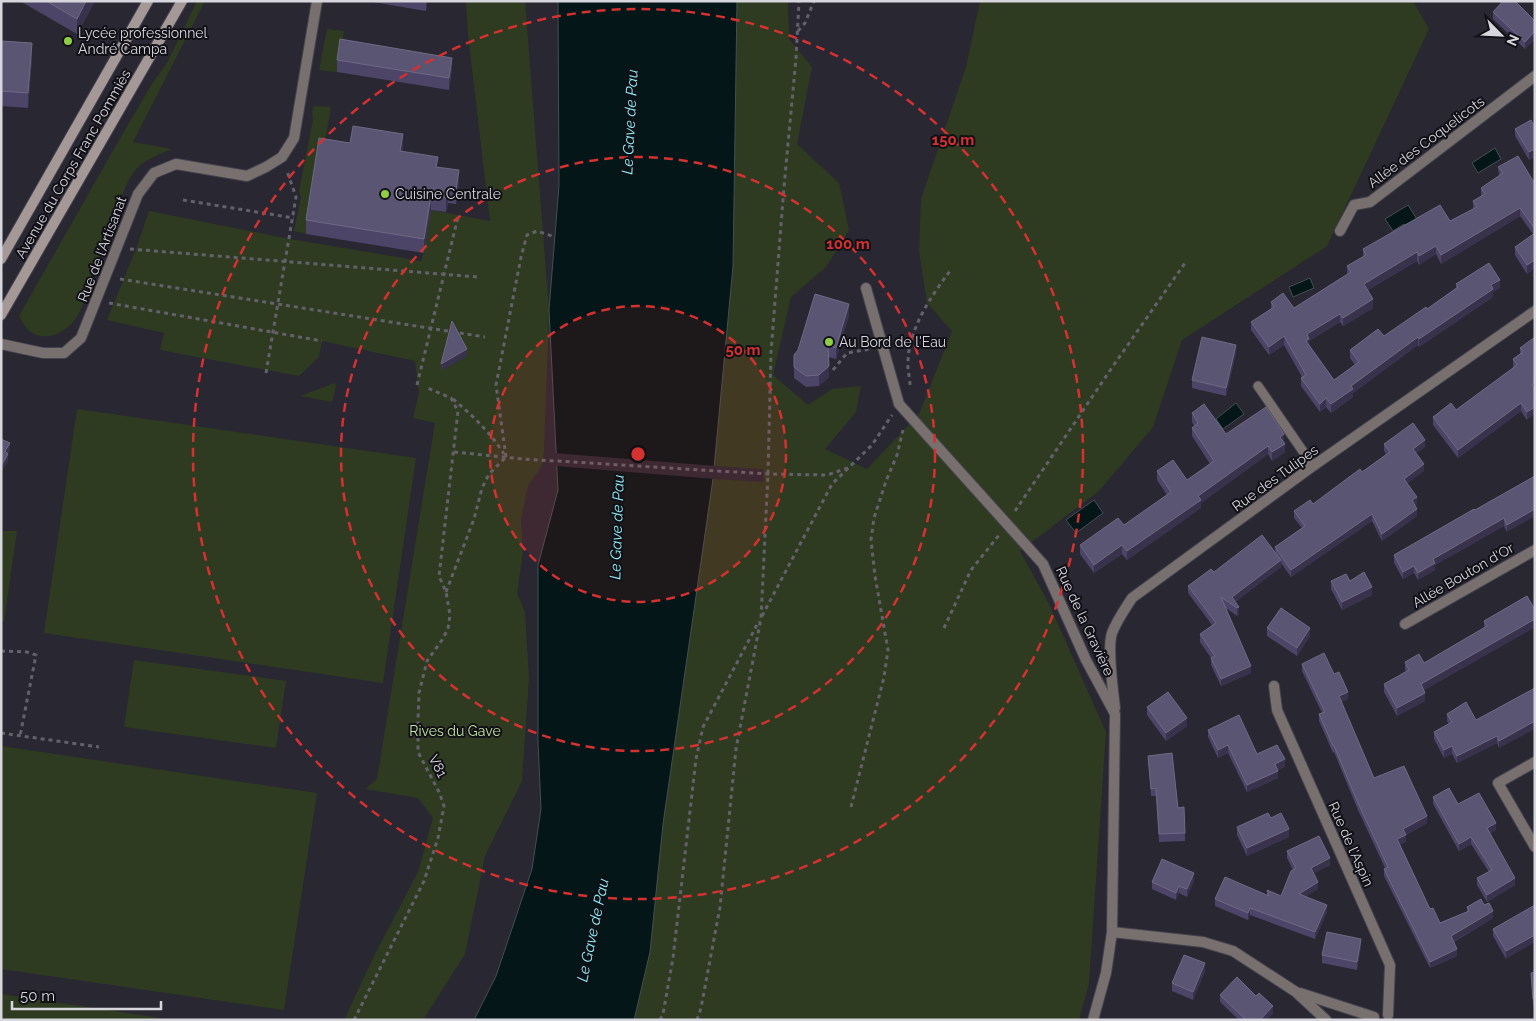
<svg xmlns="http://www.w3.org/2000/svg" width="1536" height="1021" font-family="Raleway,sans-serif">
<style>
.green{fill:#2e3b20}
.water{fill:#041617;stroke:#435052}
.pier{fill:#292732}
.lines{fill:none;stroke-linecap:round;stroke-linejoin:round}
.service-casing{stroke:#45434d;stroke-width:11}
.minor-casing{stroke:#45434d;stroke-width:12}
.secondary-casing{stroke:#45434d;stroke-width:12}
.path{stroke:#63616b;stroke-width:3;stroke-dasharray:4 4;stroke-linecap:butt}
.service{stroke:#78706f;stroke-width:9}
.minor{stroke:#78706f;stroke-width:10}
.secondary{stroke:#a59997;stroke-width:10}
.wall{fill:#4c4568}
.shaded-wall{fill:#38324d}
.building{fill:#5b5574;stroke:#6f6985}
.ring{fill:none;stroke:#d63131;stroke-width:2.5;stroke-dasharray:9 6}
.poi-dot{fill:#8fcd42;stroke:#111016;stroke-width:2}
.labels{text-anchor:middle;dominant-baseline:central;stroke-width:4;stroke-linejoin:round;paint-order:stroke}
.poi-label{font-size:14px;fill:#d7d6dd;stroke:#111016;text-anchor:start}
.street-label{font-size:14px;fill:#d7d6dd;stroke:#111016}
.park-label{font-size:14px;fill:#c2e2a2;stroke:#111016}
.water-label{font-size:15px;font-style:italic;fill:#8eeff8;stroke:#111016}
.centre{fill:#d63131;stroke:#111016;stroke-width:2.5}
.ring-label{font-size:15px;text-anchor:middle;font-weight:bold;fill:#d63131;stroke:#111016;stroke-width:4;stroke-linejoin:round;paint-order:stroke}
</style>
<rect width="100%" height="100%" fill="#292732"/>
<g class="green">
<path d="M 197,1 L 205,1 L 133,142 L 172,149 C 158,155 142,160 133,173 C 125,185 120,201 115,215 C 108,234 100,253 94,272 C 88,288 85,304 76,318 C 65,335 39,345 25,326 C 23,323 21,319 19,316 L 119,140 L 152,84 L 167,63 Z"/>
<path d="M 466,1 L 525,1 L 549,310 L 544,452 L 542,465 L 528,486 L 521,519 L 523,553 L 517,593 L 525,612 L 529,678 L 522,781 L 485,856 L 465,954 L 423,1020 L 344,1020 L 374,956 L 418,872 L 433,818 L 418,798 L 365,789 L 377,779 L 435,423 L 413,418 L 419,393 L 415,361 L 322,341 L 319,357 L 299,376 L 160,350 L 164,333 L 107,320 L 136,249 L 149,211 L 290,239 L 421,261 L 424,253 L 431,210 L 490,221 L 468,35 Z"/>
<path d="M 737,1 L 788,1 L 789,39 L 812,67 L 797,144 L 839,183 L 849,230 L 826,267 L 791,297 L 773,375 L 808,405 L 832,389 L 861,386 L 856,412 L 825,449 L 867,469 L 919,414 L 952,331 L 927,303 L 919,251 L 921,199 L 966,67 L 980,1 L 1413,1 L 1429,29 L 1327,246 L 1182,340 L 1153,427 L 1099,491 L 1020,551 L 1048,602 L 1106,732 L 1089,983 L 1079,1020 L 634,1020 L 650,952 L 663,824 L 713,479 L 764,482 L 763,469 L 714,466 L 733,266 Z"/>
<path d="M 327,29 L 344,31 L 337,72 L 319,70 Z"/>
<path d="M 314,106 L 331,107 L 326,135 L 319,152 L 306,234 L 294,231 L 301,197 L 299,191 L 313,120 L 312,112 Z"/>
<path d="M 335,383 L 336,386 L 332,402 L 300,396 Z"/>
<path d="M 77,409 L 416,458 L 383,683 L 44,633 Z"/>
<path d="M 1,531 L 17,531 L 4,621 L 1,623 Z"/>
<path d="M 134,660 L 286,681 L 276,748 L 124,727 Z"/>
<path d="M 1,746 L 317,793 L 284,1010 L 1,969 Z"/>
<path d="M 1,994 L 174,1020 L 1,1020 Z"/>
</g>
<g class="water">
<path d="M 558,1 L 737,1 L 733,266 L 713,479 L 663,824 L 650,952 L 634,1020 L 474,1020 L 496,976 L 532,869 L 541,809 L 538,741 L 538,565 L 558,490 L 549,310 L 559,185 Z"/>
<path d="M 1495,148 L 1501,159 L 1478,173 L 1472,163 Z"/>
<path d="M 1408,205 L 1418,221 L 1407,228 L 1404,224 L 1393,231 L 1385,219 Z"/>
<path d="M 1310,278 L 1314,288 L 1293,297 L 1289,287 Z"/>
<path d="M 1236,403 L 1244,414 L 1223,429 L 1216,419 Z"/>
<path d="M 1094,500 L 1103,513 L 1076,533 L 1066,520 Z"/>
</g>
<path class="pier" d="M 554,453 L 716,466 L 715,479 L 555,466 Z"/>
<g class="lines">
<defs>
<path id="service" d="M 1258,386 L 1313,466"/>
<g id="minor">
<path d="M 1340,231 L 1354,205 L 1370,202 L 1535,76"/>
<path d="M 866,288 L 899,404 L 1043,564 L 1086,660 L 1115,714 L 1112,932 L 1106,973 L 1093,1020"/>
<path d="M 1,344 L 43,353 L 64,353 L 81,338 L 138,194 L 154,173 L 176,164 L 247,176 L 266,167 L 282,157 L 294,138 L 317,1"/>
<path d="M 1405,624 L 1535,550"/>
<path d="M 1274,686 L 1277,710 L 1390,965 L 1388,1015"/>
<path d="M 1115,708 C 1113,690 1107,648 1112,633 C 1117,620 1125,609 1132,598 L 1313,466 L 1535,311"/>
<path d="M 1535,762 L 1498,783 L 1535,847"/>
<path d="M 1112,932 L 1203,942 L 1233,951 L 1296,992 L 1326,1020"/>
<path d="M 1300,993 L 1374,1017"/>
</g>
<g id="secondary">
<path d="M 1,259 L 148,1"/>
<path d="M 1,315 L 182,1"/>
</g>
</defs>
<use href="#service" class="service-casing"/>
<use href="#minor" class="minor-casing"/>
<use href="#secondary" class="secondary-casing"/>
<g class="path">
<path d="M 798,31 L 805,23 L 814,1"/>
<path d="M 183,200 L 294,218"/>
<path d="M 130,249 L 478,277"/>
<path d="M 120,279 L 485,337"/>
<path d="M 109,303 L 322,341"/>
<path d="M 833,370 L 847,353 L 870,349"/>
<path d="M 266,373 L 296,197 L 287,171"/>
<path d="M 417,385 L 458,217"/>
<path d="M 910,385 C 910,377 907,369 908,361 C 909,329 931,296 950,271"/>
<path d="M 453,399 C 473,416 490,432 504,454"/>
<path d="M 454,452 L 523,459 L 768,474 L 827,475 L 848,468"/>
<path d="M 506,457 L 496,385 L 521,257 L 527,235 L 537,231 L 555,237"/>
<path d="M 1015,511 L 1111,369 L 1185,263"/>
<path d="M 446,592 L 474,519 L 482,488 L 489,474 L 505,458"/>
<path d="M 762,616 L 832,484 L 872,445 L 892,415"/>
<path d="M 944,628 L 971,570 L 999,535"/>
<path d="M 1,651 L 27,652 L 36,655 L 20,736"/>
<path d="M 1,733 L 99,747"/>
<path d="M 851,807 L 884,677 L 888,650 L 875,576 L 871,540 L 874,518 L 886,481 L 897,455 L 903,430"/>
<path d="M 354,1020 L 424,881 L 438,838 L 444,806 L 439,792 L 418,752 L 418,721 L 419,693 L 427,661 L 442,640 L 448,629 L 450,615 L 446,592 L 439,576 L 458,411 L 451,398 L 425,387"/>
<path d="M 660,1020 L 663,1014 L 673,958 L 696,759 L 703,727 L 759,621"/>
<path d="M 697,1020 L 701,1008 L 720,907 L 736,749 L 761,618 L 768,474 L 771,352 L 784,187 L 796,58 L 799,1"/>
</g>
<use href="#service" class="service"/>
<use href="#minor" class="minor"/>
<use href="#secondary" class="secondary"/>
</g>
<g class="wall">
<path d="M 20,1 L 95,1 L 77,34 Z"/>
<path d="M 367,1 L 427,1 L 426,11 Z"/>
<path d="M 1493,12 L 1535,21 L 1535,39 L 1525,49 L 1493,19 Z"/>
<path d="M 1,41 L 32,58 L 28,108 L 1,106 Z"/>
<path d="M 337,60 L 452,69 L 449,90 L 337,72 Z"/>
<path d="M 1533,124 L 1535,124 L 1535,157 L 1529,160 L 1515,136 L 1515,129 Z"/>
<path d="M 350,143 L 403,149 L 402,151 L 438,167 L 459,185 L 456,204 L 448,203 L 446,212 L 431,210 L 424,253 L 306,234 L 306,220 Z"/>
<path d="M 1498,167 L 1535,184 L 1535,268 L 1527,274 L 1515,255 L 1515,247 L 1533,234 L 1520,216 L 1441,264 L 1436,254 L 1419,265 L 1417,261 L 1368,290 L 1373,308 L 1343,326 L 1340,322 L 1309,341 L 1309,345 L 1334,380 L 1355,365 L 1350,358 L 1350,350 L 1384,336 L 1427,309 L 1456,288 L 1456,284 L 1500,288 L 1493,292 L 1493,297 L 1419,347 L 1418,345 L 1353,393 L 1353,397 L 1331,413 L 1326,407 L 1320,412 L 1301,386 L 1301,378 L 1302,377 L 1284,345 L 1269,355 L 1251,330 L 1251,322 L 1271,309 L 1271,302 L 1294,308 L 1347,274 L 1347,266 L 1363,257 L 1363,249 L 1450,221 L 1473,209 L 1473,201 L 1481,196 L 1481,188 L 1499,176 Z"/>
<path d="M 849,315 L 836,359 L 828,357 L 829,377 L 819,386 L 806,387 L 794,378 L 794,355 Z"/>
<path d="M 1535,337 L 1527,420 L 1521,411 L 1458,458 L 1433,425 L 1433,417 L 1456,410 L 1514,368 L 1513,367 L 1513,359 L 1520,354 L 1520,348 Z"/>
<path d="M 1236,353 L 1226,396 L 1192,388 L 1192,380 Z"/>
<path d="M 1192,413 L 1226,434 L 1284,443 L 1285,452 L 1272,461 L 1268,454 L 1201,503 L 1201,508 L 1127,560 L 1122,554 L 1094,573 L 1080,554 L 1080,545 L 1124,525 L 1167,495 L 1157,480 L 1157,471 L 1187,480 L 1210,464 L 1192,436 L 1192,428 L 1194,426 L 1192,422 Z"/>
<path d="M 1384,444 L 1425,447 L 1416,453 L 1424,471 L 1407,483 L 1417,504 L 1415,505 L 1417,516 L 1382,541 L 1372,521 L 1291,577 L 1281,563 L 1281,567 L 1235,602 L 1239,607 L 1239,614 L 1237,616 L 1226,608 L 1251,673 L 1221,686 L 1211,665 L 1211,658 L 1200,642 L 1200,634 L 1212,625 L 1188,593 L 1188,586 L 1214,572 L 1275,552 L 1275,547 L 1302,528 L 1294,518 L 1294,511 L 1313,504 L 1362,472 L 1386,454 L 1384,451 Z"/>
<path d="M 1535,476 L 1507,532 L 1504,526 L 1435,565 L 1435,570 L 1418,580 L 1414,573 L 1403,579 L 1394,563 L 1394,555 Z"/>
<path d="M 1331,581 L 1350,581 L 1372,595 L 1342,610 L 1331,589 Z"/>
<path d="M 1484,621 L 1535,627 L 1424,690 L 1425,701 L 1397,716 L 1384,692 L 1384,684 L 1406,672 L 1405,670 L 1405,662 L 1424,663 L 1484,628 Z"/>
<path d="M 1267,628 L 1310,636 L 1297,656 L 1267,636 Z"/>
<path d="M 1302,664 L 1334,674 L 1348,699 L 1341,702 L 1374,778 L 1427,823 L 1406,835 L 1406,842 L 1400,844 L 1430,909 L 1440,923 L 1467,912 L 1467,907 L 1484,905 L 1493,918 L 1454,942 L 1457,956 L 1430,968 L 1384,876 L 1384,869 L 1385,868 L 1358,810 L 1334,752 L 1333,753 L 1319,721 L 1319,714 L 1322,713 L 1302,671 Z"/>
<path d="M 1535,688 L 1499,748 L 1497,743 L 1457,763 L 1452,754 L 1444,758 L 1434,739 L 1434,732 L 1449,724 L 1447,721 L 1447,714 L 1476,720 Z"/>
<path d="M 1147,707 L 1187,726 L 1166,741 L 1147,715 Z"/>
<path d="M 1208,730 L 1257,754 L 1285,767 L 1277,770 L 1278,778 L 1247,792 L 1228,753 L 1218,758 L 1208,737 Z"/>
<path d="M 1148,756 L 1185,833 L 1185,841 L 1159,842 L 1156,796 L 1151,796 Z"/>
<path d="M 1433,797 L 1458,804 L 1496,830 L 1490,833 L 1515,885 L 1487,902 L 1477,885 L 1477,878 L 1489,872 L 1471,844 L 1459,851 L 1433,804 Z"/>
<path d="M 1271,818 L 1289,837 L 1247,856 L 1237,835 L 1237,827 Z"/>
<path d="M 1287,851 L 1330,865 L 1314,873 L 1318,889 L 1306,896 L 1327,912 L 1315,939 L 1250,915 L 1248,920 L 1215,906 L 1215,899 L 1267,895 L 1267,890 L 1281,896 L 1293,870 L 1287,858 Z"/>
<path d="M 1194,881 L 1187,897 L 1179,893 L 1176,900 L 1152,889 L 1152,882 Z"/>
<path d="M 1535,905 L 1506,959 L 1493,936 L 1493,929 Z"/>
<path d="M 1361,946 L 1357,970 L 1322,963 L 1322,955 Z"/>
<path d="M 1205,971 L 1193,1000 L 1172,991 L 1172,983 Z"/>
<path d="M 1535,972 L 1535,1006 L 1533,1006 L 1531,973 Z"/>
<path d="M 1220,995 L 1273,1013 L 1266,1020 L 1239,1020 L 1220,1002 Z"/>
</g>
<g class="shaded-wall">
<path d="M 86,1 L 95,1 L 77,34 L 77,19 Z"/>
<path d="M 426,1 L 427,1 L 426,11 Z"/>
<path d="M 1535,31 L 1535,39 L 1525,49 L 1525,42 Z"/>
<path d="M 32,43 L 32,58 L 28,108 L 28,93 Z"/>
<path d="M 452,58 L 452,69 L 449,90 L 449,78 Z"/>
<path d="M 403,134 L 403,149 L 400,165 L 400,151 Z"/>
<path d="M 1535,149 L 1535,157 L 1529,160 L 1529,152 Z"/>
<path d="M 459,170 L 459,185 L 456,204 L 456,190 Z"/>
<path d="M 448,188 L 448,203 L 446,212 L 446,198 Z"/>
<path d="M 431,196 L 431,210 L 424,253 L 424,239 Z"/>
<path d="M 1520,208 L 1520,216 L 1441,264 L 1441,255 Z"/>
<path d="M 1436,246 L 1436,254 L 1419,265 L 1419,256 Z"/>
<path d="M 1417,252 L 1417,261 L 1364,292 L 1364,284 Z"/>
<path d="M 1535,260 L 1535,268 L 1527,274 L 1527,265 Z"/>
<path d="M 1500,280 L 1500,288 L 1493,292 L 1493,297 L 1419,347 L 1419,339 Z"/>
<path d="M 1373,299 L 1373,308 L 1343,326 L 1343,318 Z"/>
<path d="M 849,304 L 849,315 L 836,359 L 836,348 Z"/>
<path d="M 1340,314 L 1340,322 L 1309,341 L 1309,348 L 1306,350 L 1307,334 Z"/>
<path d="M 1284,336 L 1284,345 L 1269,355 L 1269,347 Z"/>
<path d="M 1418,337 L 1418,345 L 1353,393 L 1353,397 L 1331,413 L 1331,404 L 1351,386 Z"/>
<path d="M 1236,345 L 1236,353 L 1226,396 L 1226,388 Z"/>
<path d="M 467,349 L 467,356 L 441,371 L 441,364 Z"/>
<path d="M 829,366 L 829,377 L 819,386 L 819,375 Z"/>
<path d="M 1326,398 L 1326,407 L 1320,412 L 1320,404 Z"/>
<path d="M 1521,403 L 1521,411 L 1458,458 L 1458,450 Z"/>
<path d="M 1535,407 L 1535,414 L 1527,420 L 1527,412 Z"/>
<path d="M 1284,434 L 1284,443 L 1280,446 L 1280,437 Z"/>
<path d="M 1425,440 L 1425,447 L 1413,456 L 1413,449 Z"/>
<path d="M 10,443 L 10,451 L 5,459 L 5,451 Z"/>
<path d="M 1285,444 L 1285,452 L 1272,461 L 1272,452 Z"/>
<path d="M 1268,446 L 1268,454 L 1201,503 L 1201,508 L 1127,560 L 1127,551 L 1198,496 Z"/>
<path d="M 8,454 L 8,461 L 1,473 L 1,466 Z"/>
<path d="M 1424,464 L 1424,471 L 1404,486 L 1404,479 Z"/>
<path d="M 1417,497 L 1417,504 L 1412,507 L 1412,500 Z"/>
<path d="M 1417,509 L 1417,516 L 1382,541 L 1382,534 Z"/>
<path d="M 1535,509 L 1535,516 L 1507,532 L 1507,525 Z"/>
<path d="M 1372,514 L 1372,521 L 1291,577 L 1291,570 Z"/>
<path d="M 1504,518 L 1504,526 L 1435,565 L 1435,570 L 1418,580 L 1418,573 L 1433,559 Z"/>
<path d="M 1122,545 L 1122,554 L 1094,573 L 1094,565 Z"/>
<path d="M 1281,560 L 1281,567 L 1232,604 L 1232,597 Z"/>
<path d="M 1414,566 L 1414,573 L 1403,579 L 1403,572 Z"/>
<path d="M 1372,587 L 1372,595 L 1342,610 L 1342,602 Z"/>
<path d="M 1239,607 L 1239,614 L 1237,616 L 1237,608 Z"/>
<path d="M 1535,619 L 1535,627 L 1421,692 L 1421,684 Z"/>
<path d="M 1310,628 L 1310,636 L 1297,656 L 1297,648 Z"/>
<path d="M 1251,666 L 1251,673 L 1221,686 L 1221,679 Z"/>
<path d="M 1348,692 L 1348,699 L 1339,703 L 1339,696 Z"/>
<path d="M 1425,693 L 1425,701 L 1397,716 L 1397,708 Z"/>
<path d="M 1187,718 L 1187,726 L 1166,741 L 1166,733 Z"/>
<path d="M 1535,721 L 1535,729 L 1499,748 L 1499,741 Z"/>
<path d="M 1497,736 L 1497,743 L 1457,763 L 1457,756 Z"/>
<path d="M 1228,745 L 1228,753 L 1218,758 L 1218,750 Z"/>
<path d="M 1452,746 L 1452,754 L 1444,758 L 1444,750 Z"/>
<path d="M 1285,759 L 1285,767 L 1275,771 L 1275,764 Z"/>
<path d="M 1278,771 L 1278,778 L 1247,792 L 1247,785 Z"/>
<path d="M 1427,816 L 1427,823 L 1404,836 L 1406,835 L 1406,842 L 1397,846 L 1397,839 L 1403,829 Z"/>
<path d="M 1496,823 L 1496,830 L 1487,835 L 1487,828 Z"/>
<path d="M 1289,829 L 1289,837 L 1247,856 L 1247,848 Z"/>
<path d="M 1471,837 L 1471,844 L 1459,851 L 1459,844 Z"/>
<path d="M 1330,858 L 1330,865 L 1311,875 L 1311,868 Z"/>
<path d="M 1194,873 L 1194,881 L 1187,897 L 1187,889 Z"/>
<path d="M 1515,878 L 1515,885 L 1487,902 L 1487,895 Z"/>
<path d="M 1318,882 L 1318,889 L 1299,901 L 1299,894 Z"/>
<path d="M 1179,886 L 1179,893 L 1176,900 L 1176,893 Z"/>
<path d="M 1327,905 L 1327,912 L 1315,939 L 1315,932 Z"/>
<path d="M 1250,908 L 1250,915 L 1248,920 L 1248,913 Z"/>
<path d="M 1493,911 L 1493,918 L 1451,943 L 1451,936 Z"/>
<path d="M 1535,935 L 1535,942 L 1506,959 L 1506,951 Z"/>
<path d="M 1361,939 L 1361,946 L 1357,970 L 1357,962 Z"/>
<path d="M 1457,949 L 1457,956 L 1430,968 L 1430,962 Z"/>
<path d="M 1205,963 L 1205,971 L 1193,1000 L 1193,992 Z"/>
<path d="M 1273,1006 L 1273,1013 L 1266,1020 L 1260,1020 Z"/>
</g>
<g class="building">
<path d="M 46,1 L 86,1 L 77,19 Z"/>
<path d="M 1503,1 L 1515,1 L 1535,21 L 1535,31 L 1525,42 L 1493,12 Z"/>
<path d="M 340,39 L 452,58 L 449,78 L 337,60 Z"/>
<path d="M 1,41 L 32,43 L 28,93 L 1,91 Z"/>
<path d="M 1531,120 L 1533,124 L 1535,124 L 1535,149 L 1529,152 L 1515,129 Z"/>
<path d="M 353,126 L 403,134 L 400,151 L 438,157 L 436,167 L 459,170 L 456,190 L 448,188 L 446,198 L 431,196 L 424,239 L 306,220 L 319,138 L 350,143 Z"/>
<path d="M 1518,156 L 1535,184 L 1535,229 L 1520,208 L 1441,255 L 1436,246 L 1419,256 L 1417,252 L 1364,284 L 1373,299 L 1343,318 L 1340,314 L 1307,334 L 1309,339 L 1306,341 L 1334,380 L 1359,362 L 1350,350 L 1378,329 L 1384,336 L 1426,307 L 1427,309 L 1458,287 L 1456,284 L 1489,263 L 1500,280 L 1491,285 L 1493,289 L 1419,339 L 1418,337 L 1351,386 L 1353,389 L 1331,404 L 1326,398 L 1320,404 L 1301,378 L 1306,375 L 1284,336 L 1269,347 L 1251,322 L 1274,307 L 1271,302 L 1283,293 L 1294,308 L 1351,272 L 1347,266 L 1366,255 L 1363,249 L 1440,205 L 1450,221 L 1477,207 L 1473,201 L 1485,194 L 1481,188 L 1503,173 L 1498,167 Z"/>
<path d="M 1535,233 L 1535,260 L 1527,265 L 1515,247 Z"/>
<path d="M 815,294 L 849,304 L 836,348 L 828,345 L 829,366 L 819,375 L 806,376 L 794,367 L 794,355 L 798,350 Z"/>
<path d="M 452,321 L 467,349 L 441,364 Z"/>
<path d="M 1202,337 L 1236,345 L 1226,388 L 1192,380 Z"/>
<path d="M 1535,337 L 1535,383 L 1532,385 L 1535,389 L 1535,407 L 1527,412 L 1521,403 L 1458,450 L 1433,417 L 1451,403 L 1456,410 L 1517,365 L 1513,359 L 1523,352 L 1520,348 Z"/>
<path d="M 1204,404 L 1226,434 L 1266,407 L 1284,434 L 1280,437 L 1285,444 L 1272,452 L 1268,446 L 1198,496 L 1201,500 L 1127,551 L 1122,545 L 1094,565 L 1080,545 L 1118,518 L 1124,525 L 1171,492 L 1157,471 L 1173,460 L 1187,480 L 1214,461 L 1192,428 L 1198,423 L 1192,413 Z"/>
<path d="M 1413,423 L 1425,440 L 1413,449 L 1424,464 L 1404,479 L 1417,497 L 1412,500 L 1417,509 L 1382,534 L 1372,514 L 1291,570 L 1275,547 L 1305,526 L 1294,511 L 1310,500 L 1313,504 L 1360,469 L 1362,472 L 1390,452 L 1384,444 Z"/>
<path d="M 1,439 L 10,443 L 5,451 L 8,454 L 1,466 Z"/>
<path d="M 1535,476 L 1535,509 L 1507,525 L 1504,518 L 1433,559 L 1435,563 L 1418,573 L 1414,566 L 1403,572 L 1394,555 L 1474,509 L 1475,510 Z"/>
<path d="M 1262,535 L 1281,560 L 1232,597 L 1239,607 L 1237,608 L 1221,597 L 1251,666 L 1221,679 L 1211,658 L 1215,656 L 1200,634 L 1216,623 L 1188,586 L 1211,569 L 1214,572 Z"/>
<path d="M 1364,572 L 1372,587 L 1342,602 L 1331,581 L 1346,574 L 1350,581 Z"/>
<path d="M 1527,596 L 1535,610 L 1535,619 L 1421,684 L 1425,693 L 1397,708 L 1384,684 L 1409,670 L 1405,662 L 1419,654 L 1424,663 L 1487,626 L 1484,621 Z"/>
<path d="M 1281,608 L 1310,628 L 1297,648 L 1267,628 Z"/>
<path d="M 1324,653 L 1334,674 L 1339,672 L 1348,692 L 1339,696 L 1374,778 L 1404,766 L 1427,816 L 1403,829 L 1406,835 L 1397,839 L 1430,909 L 1433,908 L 1440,923 L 1469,911 L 1467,907 L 1481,899 L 1484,905 L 1489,903 L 1493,911 L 1451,936 L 1457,949 L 1430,962 L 1384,869 L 1388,867 L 1358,803 L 1334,746 L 1333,746 L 1319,714 L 1325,712 L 1302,664 Z"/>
<path d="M 1535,688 L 1535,721 L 1499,741 L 1497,736 L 1457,756 L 1452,746 L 1444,750 L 1434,732 L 1452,722 L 1447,714 L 1466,702 L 1476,720 Z"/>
<path d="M 1168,692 L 1187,718 L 1166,733 L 1147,707 Z"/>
<path d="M 1239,715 L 1257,754 L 1277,745 L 1285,759 L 1275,764 L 1278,771 L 1247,785 L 1228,745 L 1218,750 L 1208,730 Z"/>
<path d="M 1172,753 L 1178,808 L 1184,807 L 1185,833 L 1159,834 L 1156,788 L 1151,789 L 1148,756 Z"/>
<path d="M 1449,788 L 1458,804 L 1479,793 L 1496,823 L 1487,828 L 1515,878 L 1487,895 L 1477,878 L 1492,870 L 1471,837 L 1459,844 L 1433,797 Z"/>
<path d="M 1268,813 L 1271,818 L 1281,813 L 1289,829 L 1247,848 L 1237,827 Z"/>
<path d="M 1319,836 L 1330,858 L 1311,868 L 1318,882 L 1299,894 L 1327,905 L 1315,932 L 1250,908 L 1248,913 L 1215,899 L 1225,877 L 1269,896 L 1267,890 L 1281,896 L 1291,871 L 1296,868 L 1287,851 Z"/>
<path d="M 1162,859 L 1194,873 L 1187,889 L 1179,886 L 1176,893 L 1152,882 Z"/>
<path d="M 1535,905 L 1535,935 L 1506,951 L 1493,929 Z"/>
<path d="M 1327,932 L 1361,939 L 1357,962 L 1322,955 Z"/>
<path d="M 1184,955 L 1205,963 L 1193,992 L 1172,983 Z"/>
<path d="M 1535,972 L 1535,998 L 1533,999 L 1531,973 Z"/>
<path d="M 1237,977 L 1256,996 L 1259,993 L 1273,1006 L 1260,1020 L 1246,1020 L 1220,995 Z"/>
</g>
<circle cx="638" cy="454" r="148" fill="#d63131" fill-opacity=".12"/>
<g class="ring">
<circle cx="638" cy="454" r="148"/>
<circle cx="638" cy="454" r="297"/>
<circle cx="638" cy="454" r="445"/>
</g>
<g class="poi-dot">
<circle cx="68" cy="41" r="5"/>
<circle cx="385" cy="194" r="5"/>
<circle cx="829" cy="342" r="5"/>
</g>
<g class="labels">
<g class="poi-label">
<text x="78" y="33">Lycée professionnel<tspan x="78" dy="16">André Campa</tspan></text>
<text x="395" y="194">Cuisine Centrale</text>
<text x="839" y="342">Au Bord de l'Eau</text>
</g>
<g class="street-label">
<text transform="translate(1426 142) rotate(-37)">Allée des Coquelicots</text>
<text transform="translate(73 164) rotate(-60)">Avenue du Corps Franc Pommiès</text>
<text transform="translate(102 249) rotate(-69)">Rue de l'Artisanat</text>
<text transform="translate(1275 478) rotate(-36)">Rue des Tulipes</text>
<text transform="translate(1463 575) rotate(-30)">Allée Bouton d'Or</text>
<text transform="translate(1085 621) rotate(65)">Rue de la Gravière</text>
<text transform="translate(438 766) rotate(63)">V81</text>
<text transform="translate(1351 844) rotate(66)">Rue de l'Aspin</text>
</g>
<g class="park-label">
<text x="455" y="731">Rives du Gave</text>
</g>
<g class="water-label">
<text transform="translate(630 122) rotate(-87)">Le Gave de Pau</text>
<text transform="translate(617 527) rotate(-88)">Le Gave de Pau</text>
<text transform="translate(593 930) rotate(-78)">Le Gave de Pau</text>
</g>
</g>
<circle cx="638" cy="454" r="8" class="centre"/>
<g class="ring-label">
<text x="953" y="145">150 m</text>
<text x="848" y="249">100 m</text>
<text x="743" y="355">50 m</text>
</g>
<rect width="1536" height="1021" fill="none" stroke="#d7d6dd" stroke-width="5"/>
<g transform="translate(1501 35) rotate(114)" stroke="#111016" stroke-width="4" paint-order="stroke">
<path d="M0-4L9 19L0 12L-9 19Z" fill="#d7d6dd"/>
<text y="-8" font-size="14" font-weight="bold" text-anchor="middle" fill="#d7d6dd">N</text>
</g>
<path d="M12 1001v8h149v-8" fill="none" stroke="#d7d6dd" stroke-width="2.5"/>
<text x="20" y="1001" font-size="15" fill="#d7d6dd" stroke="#111016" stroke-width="4" paint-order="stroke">50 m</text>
</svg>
